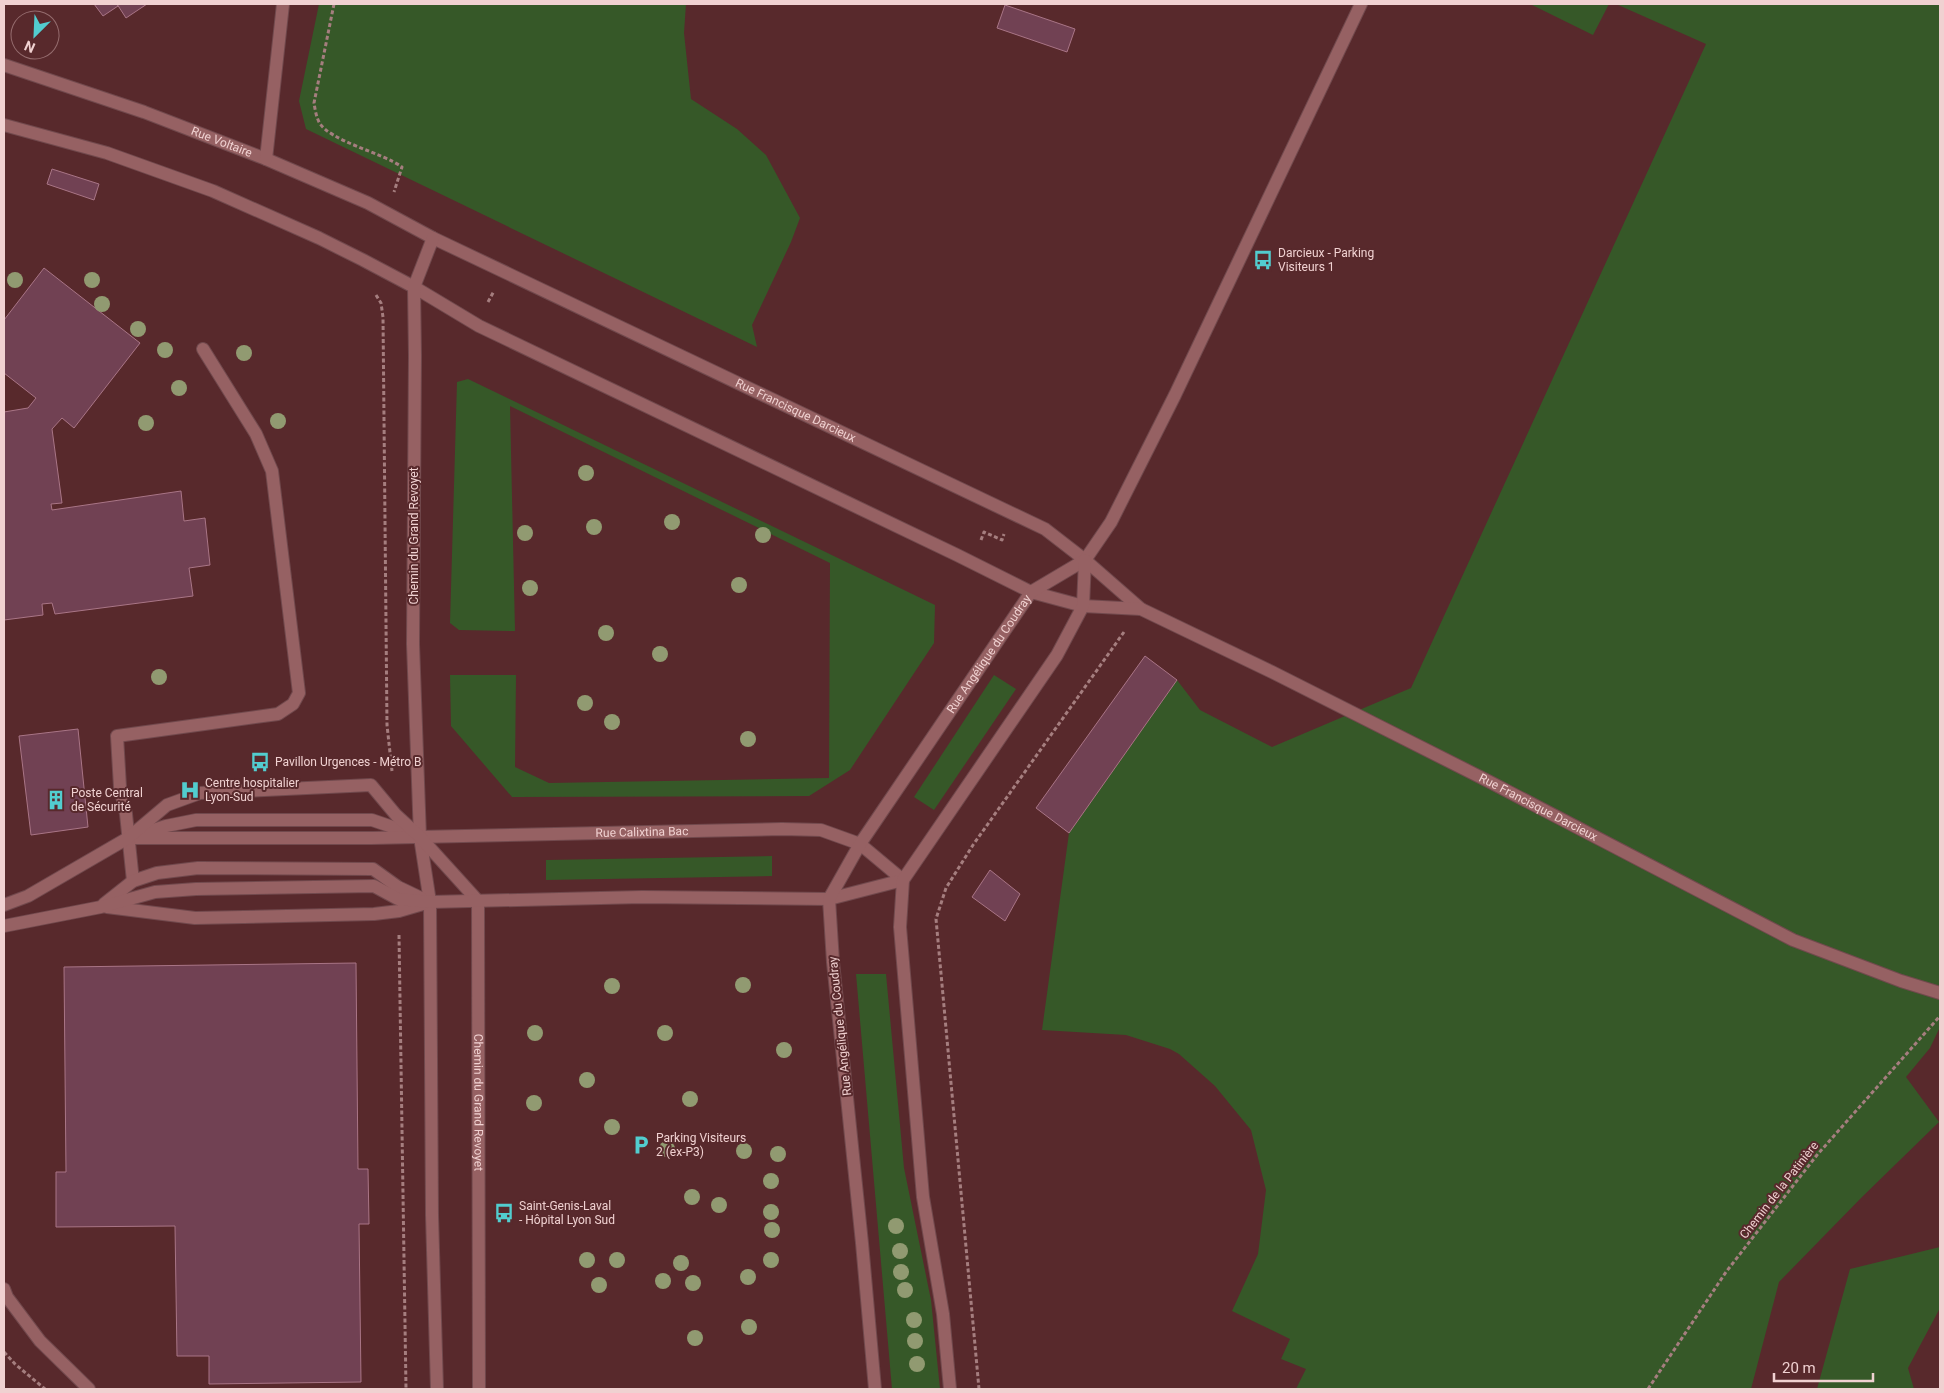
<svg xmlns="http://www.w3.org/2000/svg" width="1944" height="1393" font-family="Roboto,sans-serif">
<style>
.green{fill:#365828}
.building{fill:#714153;stroke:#a97586}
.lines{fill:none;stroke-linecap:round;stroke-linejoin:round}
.minor-casing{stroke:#71494d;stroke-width:14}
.path{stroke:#a57e7f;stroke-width:3;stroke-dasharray:4 2.5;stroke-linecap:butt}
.minor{stroke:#966163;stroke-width:12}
.tree{fill:#919a71}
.labels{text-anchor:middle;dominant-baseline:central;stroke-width:4;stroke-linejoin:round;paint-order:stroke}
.street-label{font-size:12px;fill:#f0d1d1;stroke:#58292c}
.poi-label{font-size:12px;fill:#f0d1d1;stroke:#58292c;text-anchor:start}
</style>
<rect width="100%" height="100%" fill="#58292c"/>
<g class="green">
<path d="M 319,4 L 686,4 L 684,33 L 691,99 L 737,129 L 766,155 L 800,218 L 791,242 L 752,325 L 757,347 L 306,129 L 299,101 Z"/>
<path d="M 1530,4 L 1609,4 L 1593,35 Z"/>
<path d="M 1616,4 L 1940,4 L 1940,1027 L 1930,1048 L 1906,1077 L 1939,1122 L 1862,1197 L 1779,1282 L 1751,1389 L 1296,1389 L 1306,1369 L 1281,1359 L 1290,1339 L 1232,1311 L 1258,1254 L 1266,1190 L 1251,1130 L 1215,1086 L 1179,1054 L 1170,1049 L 1126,1035 L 1042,1030 L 1069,833 L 1177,680 L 1200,710 L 1272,747 L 1411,688 L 1706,44 Z"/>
<path d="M 468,379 L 935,605 L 934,643 L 850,770 L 809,796 L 512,797 L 451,726 L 450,675 L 516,675 L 515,767 L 549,783 L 829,778 L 830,563 L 510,406 L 515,631 L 459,630 L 450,623 L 457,382 Z"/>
<path d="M 994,675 L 1016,689 L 934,810 L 914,797 Z"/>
<path d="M 772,856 L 772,876 L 546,880 L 546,860 Z"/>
<path d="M 856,974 L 886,974 L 904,1168 L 931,1300 L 940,1389 L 892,1389 Z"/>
<path d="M 1940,1247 L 1940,1308 L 1908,1368 L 1914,1389 L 1817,1389 L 1850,1269 Z"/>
</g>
<g class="building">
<path d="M 94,4 L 117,4 L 118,6 L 103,16 Z"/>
<path d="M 117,4 L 147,4 L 126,18 Z"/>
<path d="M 1005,5 L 1075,29 L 1067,52 L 997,28 Z"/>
<path d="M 52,169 L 99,184 L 94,200 L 47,184 Z"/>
<path d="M 44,268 L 140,343 L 74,428 L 62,418 L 52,429 L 62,503 L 51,504 L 52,510 L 181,491 L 184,521 L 205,518 L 210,565 L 189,568 L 193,596 L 55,614 L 52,603 L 42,604 L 43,615 L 4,620 L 4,412 L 28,408 L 36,398 L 4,373 L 4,320 Z"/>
<path d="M 1145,656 L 1177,680 L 1069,833 L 1036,808 Z"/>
<path d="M 78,729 L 88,827 L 31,835 L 19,736 Z"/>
<path d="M 990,870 L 1020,894 L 1005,921 L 972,897 Z"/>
<path d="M 356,963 L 358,1169 L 368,1169 L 369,1224 L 359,1224 L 361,1382 L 209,1384 L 209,1356 L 177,1356 L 175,1226 L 56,1227 L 56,1172 L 66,1172 L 64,967 Z"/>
</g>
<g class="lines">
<defs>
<g id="minor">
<path id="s1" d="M 4,65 L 144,112 L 266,159 L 368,203 L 433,238 L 1045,529 L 1085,560 L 1141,609 L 1272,672 L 1490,782 L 1793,940 L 1901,981 L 1940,993"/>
<path d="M 4,125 L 107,153 L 213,191 L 319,238 L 363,260 L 414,287 L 479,326 L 957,555 L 1031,592 L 1083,606 L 1141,609"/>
<path d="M 266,159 L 283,4"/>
<path d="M 433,238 L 414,287 L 415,356 L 413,644 L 420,837 L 430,902 L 432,1215 L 437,1389"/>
<path d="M 138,835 L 166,826 L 196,820 L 372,820 L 413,834"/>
<path id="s2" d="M 128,838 L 372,838 L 782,829 L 821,830 L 860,844 L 903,880"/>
<path d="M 133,881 L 126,814 L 120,787 L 117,736 L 278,714 L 293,704 L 299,693 L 272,471 L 256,434 L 203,349"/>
<path d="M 104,904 L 133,881 L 157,873 L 198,868 L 373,869 L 398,887 L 421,898"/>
<path id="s3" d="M 4,905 L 28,896 L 128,838 L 167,805 L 200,793 L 371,785 L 396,815 L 420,837 L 478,901 L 479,1389"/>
<path d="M 107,907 L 195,918 L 374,914 L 399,911 L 423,904"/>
<path d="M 4,926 L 101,907 L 155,892 L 196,889 L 374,886 L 398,899 L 430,902 L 642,897 L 829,899 L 903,880"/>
<path d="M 4,1289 L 7,1297 L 40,1341 L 89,1389"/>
<path id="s4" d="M 875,1389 L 862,1243 L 833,962 L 829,899 L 860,844 L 1031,592 L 1085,560 L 1111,522 L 1175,395 L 1361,4"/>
<path d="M 950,1389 L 943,1314 L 923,1197 L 900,927 L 903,880 L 1057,655 L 1083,606 L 1085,560"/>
</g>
</defs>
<use href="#minor" class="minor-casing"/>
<g class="path">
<path d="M 334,4 L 314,103 C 315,109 316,116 319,122 C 329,141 383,153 402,167 L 394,192"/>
<path d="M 376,295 L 381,303 L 383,317 L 387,725 L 392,771"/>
<path d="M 488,302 L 494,291"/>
<path d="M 981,540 L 984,532 L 1002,540 L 1004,534"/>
<path d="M 399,935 L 406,1389"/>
<path d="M 4,1352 L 15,1364 L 45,1389"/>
<path d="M 979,1389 L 936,919 L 946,888 L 973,845 L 1124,632"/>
<path d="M 1648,1389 L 1726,1272 L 1817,1155 L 1940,1016"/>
</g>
<use href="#minor" class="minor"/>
</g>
<g class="tree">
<circle cx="15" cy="280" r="8"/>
<circle cx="92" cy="280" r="8"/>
<circle cx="102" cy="304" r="8"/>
<circle cx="138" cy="329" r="8"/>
<circle cx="165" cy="350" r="8"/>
<circle cx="244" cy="353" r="8"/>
<circle cx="179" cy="388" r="8"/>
<circle cx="278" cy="421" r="8"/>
<circle cx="146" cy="423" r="8"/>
<circle cx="586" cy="473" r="8"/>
<circle cx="672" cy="522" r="8"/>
<circle cx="594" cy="527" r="8"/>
<circle cx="525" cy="533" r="8"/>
<circle cx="763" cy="535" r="8"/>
<circle cx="739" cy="585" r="8"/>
<circle cx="530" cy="588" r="8"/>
<circle cx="606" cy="633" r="8"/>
<circle cx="660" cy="654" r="8"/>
<circle cx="159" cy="677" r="8"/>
<circle cx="585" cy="703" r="8"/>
<circle cx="612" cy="722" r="8"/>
<circle cx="748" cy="739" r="8"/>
<circle cx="743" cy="985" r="8"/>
<circle cx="612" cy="986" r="8"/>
<circle cx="535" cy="1033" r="8"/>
<circle cx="665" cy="1033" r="8"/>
<circle cx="784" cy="1050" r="8"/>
<circle cx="587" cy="1080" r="8"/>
<circle cx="690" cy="1099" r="8"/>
<circle cx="534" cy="1103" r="8"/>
<circle cx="612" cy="1127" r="8"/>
<circle cx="667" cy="1149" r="8"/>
<circle cx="744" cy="1151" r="8"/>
<circle cx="778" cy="1154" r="8"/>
<circle cx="771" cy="1181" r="8"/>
<circle cx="692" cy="1197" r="8"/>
<circle cx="719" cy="1205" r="8"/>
<circle cx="771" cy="1212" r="8"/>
<circle cx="896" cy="1226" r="8"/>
<circle cx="772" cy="1230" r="8"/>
<circle cx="900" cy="1251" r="8"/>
<circle cx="587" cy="1260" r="8"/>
<circle cx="617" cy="1260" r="8"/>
<circle cx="771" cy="1260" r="8"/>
<circle cx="681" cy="1263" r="8"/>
<circle cx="901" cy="1272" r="8"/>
<circle cx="748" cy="1277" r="8"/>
<circle cx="663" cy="1281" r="8"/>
<circle cx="693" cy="1283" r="8"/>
<circle cx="599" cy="1285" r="8"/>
<circle cx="905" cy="1290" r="8"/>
<circle cx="914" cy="1320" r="8"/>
<circle cx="749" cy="1327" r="8"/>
<circle cx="695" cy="1338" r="8"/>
<circle cx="915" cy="1341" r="8"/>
<circle cx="917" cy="1364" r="8"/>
</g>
<defs>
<symbol id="bus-bare" viewBox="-9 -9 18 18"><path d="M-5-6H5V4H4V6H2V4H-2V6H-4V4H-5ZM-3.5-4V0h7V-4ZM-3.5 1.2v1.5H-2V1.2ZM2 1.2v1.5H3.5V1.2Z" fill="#52cdcf" stroke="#58292c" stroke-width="2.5" paint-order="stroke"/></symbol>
<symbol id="hospital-bare" viewBox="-9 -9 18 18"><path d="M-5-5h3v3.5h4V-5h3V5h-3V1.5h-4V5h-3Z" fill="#52cdcf" stroke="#58292c" stroke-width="2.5" paint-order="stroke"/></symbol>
<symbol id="building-bare" viewBox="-9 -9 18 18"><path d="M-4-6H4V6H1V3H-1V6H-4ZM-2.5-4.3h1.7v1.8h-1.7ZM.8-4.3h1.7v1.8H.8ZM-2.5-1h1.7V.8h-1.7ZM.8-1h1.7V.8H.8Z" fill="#52cdcf" stroke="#58292c" stroke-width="2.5" paint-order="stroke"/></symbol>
<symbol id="parking-bare" viewBox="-9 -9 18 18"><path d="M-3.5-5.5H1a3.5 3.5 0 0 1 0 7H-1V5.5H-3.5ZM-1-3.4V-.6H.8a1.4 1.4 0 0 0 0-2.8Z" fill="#52cdcf" stroke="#58292c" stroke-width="2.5" paint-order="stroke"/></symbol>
</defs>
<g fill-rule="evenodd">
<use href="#bus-bare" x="1249" y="246" width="28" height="28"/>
<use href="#bus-bare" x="246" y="748" width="28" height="28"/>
<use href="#hospital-bare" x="176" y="776" width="28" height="28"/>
<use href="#building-bare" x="42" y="786" width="28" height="28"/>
<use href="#parking-bare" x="627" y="1131" width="28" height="28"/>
<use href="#bus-bare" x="490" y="1199" width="28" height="28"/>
</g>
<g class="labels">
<g class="street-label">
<text stroke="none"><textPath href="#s1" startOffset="231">Rue Voltaire</textPath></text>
<text stroke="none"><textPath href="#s1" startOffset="865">Rue Francisque Darcieux</textPath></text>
<text transform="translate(414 536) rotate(-90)">Chemin du Grand Revoyet</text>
<text stroke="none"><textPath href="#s4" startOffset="785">Rue Angélique du Coudray</textPath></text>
<text stroke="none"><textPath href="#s1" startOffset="1710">Rue Francisque Darcieux</textPath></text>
<text stroke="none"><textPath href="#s2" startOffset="514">Rue Calixtina Bac</textPath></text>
<text transform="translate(840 1026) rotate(-96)">Rue Angélique du Coudray</text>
<text stroke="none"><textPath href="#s3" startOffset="758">Chemin du Grand Revoyet</textPath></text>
<text transform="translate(1779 1190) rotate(-52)">Chemin de la Patinière</text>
</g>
<g class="poi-label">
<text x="1278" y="253">Darcieux - Parking<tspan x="1278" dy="14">Visiteurs 1</tspan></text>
<text x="275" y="762">Pavillon Urgences - Métro B</text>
<text x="205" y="783">Centre hospitalier<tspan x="205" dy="14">Lyon-Sud</tspan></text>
<text x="71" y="793">Poste Central<tspan x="71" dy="14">de Sécurité</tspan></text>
<text x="656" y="1138">Parking Visiteurs<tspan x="656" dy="14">2 (ex-P3)</tspan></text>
<text x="519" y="1206">Saint-Genis-Laval<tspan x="519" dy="14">- Hôpital Lyon Sud</tspan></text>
</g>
</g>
<rect width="1944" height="1393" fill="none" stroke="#f0d1d1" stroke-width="10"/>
<g transform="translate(35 35) rotate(204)"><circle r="24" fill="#58292c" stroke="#956c6e"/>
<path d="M0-4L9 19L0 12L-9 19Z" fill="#52cdcf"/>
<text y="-8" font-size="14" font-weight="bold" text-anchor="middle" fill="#f0d1d1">N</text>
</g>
<path d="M1774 1373v8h99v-8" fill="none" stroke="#f0d1d1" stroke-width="2.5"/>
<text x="1782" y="1373" font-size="15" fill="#f0d1d1" stroke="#58292c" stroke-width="4" paint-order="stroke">20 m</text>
</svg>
